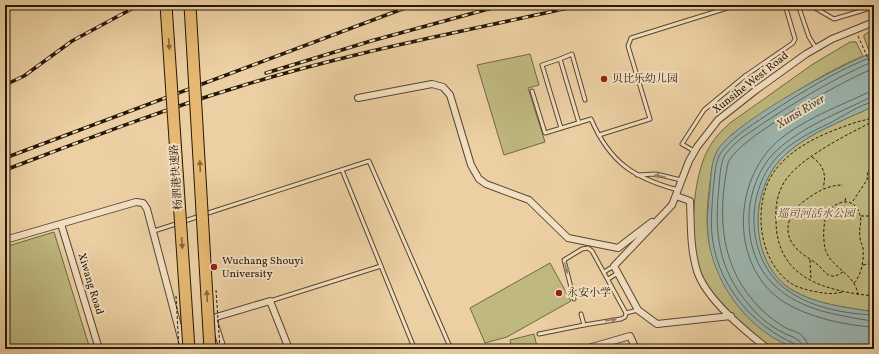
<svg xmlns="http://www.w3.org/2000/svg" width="879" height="354" font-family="Vollkorn,'Noto Serif SC',serif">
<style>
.green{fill:#bfb980;stroke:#726844}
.water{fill:#9bb5af;stroke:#6c766c}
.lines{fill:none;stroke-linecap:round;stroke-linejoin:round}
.shore{stroke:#60665b;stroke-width:1}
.service-casing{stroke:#58462e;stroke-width:5}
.minor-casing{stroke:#58462e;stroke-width:8}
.path{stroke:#261807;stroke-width:1;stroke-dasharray:3 2;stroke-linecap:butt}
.service{stroke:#f3e0c3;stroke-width:3}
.minor{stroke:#f3e0c3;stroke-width:6}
.rail-casing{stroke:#261807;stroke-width:3.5}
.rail{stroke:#f3e0c3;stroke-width:2;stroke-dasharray:6;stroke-linecap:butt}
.trunk-bridge-casing{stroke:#261807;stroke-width:13;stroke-linecap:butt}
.path-bridge{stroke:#261807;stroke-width:1;stroke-dasharray:3 2;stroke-linecap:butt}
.trunk-bridge{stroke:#e6b872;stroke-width:11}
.oneway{fill:#86683c}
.oneway2{fill:#97866e}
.poi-dot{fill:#8f2418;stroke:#f3e0c3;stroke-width:1.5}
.labels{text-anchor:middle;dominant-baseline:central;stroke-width:4;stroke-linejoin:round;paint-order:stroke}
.poi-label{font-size:11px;fill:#261807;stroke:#f3e0c3;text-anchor:start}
.street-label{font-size:11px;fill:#261807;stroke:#f3e0c3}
.park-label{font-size:11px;font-style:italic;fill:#54482b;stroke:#f3e0c3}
.water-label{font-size:12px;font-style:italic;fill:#494739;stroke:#f3e0c3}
</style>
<rect width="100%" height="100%" fill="#ecd0a3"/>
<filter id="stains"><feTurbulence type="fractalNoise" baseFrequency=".005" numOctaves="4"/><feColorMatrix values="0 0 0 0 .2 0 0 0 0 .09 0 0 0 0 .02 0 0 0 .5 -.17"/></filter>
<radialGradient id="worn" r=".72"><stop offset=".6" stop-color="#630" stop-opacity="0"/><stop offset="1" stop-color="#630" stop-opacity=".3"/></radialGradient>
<g class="green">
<path d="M 874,29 L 874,52 L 870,53 L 864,38 L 864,35 Z"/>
<path d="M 850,42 L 856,42 L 863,56 C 828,71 796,91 765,112 C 750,122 731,132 720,147 C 711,159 711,176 709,191 C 707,208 706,225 709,242 C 710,250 714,258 716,265 C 731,305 758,334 798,349 L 772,349 C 755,338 714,300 705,283 C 687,251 691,176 710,146 C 715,137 722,130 730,123 L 813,64 Z"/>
<path d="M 530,54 L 539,85 L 528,88 L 545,142 L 504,155 L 477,65 Z"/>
<path d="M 874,106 L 874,312 C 846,307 817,305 792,290 C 750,264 748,195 780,160 C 804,134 843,121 874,106 Z"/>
<path d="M 54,232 L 90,349 L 5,349 L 5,247 Z"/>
<path d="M 550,263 L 571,301 L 507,337 L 485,343 L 470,308 Z"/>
<path d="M 534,334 L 537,347 L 529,349 L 512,349 L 510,340 Z"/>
</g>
<path class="water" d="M 874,52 L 874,106 C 843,121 804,134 780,160 C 748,195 750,264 792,290 C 817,305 846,307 874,312 L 874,349 C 856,349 838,349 820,349 C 812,349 803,351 796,348 C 752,334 717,289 709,243 C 706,225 708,207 710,189 C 711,177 711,162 717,151 C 734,122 840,65 874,52 Z"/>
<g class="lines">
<g class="shore">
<path d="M 874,91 L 867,93 C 835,108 791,124 768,151 C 732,194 734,270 784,302 C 807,317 847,326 874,327"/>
<path d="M 874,97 L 869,98 C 837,114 800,127 774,153 C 759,168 750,193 749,214 C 747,277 786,306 844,316 C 854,318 864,320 874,321"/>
<path d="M 874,102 C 862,103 842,117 830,123 C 811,132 792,141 777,157 C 743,194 746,264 790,292 C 813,308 847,314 874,315"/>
<path d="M 797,349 L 795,344 C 754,326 720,288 713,242 C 710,225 712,208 713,191 C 715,178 714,160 723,150 C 736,134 755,123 773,111 C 805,90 838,70 874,56"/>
<path d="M 802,349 C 802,346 802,343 799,341 C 794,336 786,335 780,331 C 769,325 758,316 750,306 C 718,270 714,232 719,187 C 720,177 720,164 725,155 C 735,140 754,130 768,120 C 802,98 837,77 874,61"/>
<path d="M 808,349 C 808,345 807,341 804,338 C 800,332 792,331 786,328 C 777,323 768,316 761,309 C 720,269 717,216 728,163 C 739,136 844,81 874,68"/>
</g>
<defs>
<g id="service">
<path d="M 798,5 L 809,37 L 816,48"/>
<path d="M 814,5 L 815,8 L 834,19 L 874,7"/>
<path d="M 560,59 L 572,54 L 585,100"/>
<path d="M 745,76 L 756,90"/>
<path d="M 532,91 L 545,133 L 591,119 C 610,163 634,178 678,190"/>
<path d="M 561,128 L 542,65 L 560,59 L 579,123"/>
<path d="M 599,135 L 650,119 L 628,46 L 631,38 L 737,5"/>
<path d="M 694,151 L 682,144 L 704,110 L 745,76 L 793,43 L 795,39 L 785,5"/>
<path d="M 342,170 L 413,345"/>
<path d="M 637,175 L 656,174 L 681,180"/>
<path d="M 205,214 L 369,161 L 451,349"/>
<path d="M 154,231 L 200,216"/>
<path d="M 604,272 L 614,266"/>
<path d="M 608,279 L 618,273"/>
<path d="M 574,299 L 564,260 L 582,249 L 588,248 L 592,251 L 626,313 L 625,317 L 621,319 L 584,325 L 581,314"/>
<path d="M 270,301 L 381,266"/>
<path d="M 626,313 L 638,310"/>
<path d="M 539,334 L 584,325"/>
</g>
<g id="minor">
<path d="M 358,98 L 432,84 L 443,87 L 450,95 L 471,165 L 479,179 L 486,184 L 529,200 L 568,238 L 618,248 L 652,222"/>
<path d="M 676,196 L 690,201 C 691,224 690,248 697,271 C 706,299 744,330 768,349"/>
<path d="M 61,224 L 99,349"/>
<path d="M 5,240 L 136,202 L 143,203 L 147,209 L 184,349"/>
<path d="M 731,316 L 657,324 L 638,310 L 614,266 L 672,205 L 689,161 L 697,147 L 718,120 L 756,90 L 806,54 L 832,39 L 874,22"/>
<path d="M 223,349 L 213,318 L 270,301 L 289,349"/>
<path d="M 585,349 L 630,336 L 636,349"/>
</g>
</defs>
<use href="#service" class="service-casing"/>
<use href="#minor" class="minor-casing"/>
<g class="path">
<path d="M 858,36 L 874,72"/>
<path d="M 874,121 C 850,133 804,156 788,177 C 778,189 775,205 776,220 C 776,279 826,291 874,296"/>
<path d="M 812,157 C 823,165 827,174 823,188"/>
<path d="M 874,164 L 872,162 L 874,157"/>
<path d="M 845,201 L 846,196"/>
<path d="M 853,201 L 867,180 L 868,171 L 874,165"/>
<path d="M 861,216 L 874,216"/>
<path d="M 810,260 L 811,280"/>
<path d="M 863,265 L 874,263"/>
<path d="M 843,272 C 839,274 836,277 832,276 C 825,275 822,268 818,265 C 811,259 802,255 796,248 C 780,231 790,210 807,199 C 818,191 829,185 843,185"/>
<path d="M 854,283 C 862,274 864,260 863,248 C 862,244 860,241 860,237 C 858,226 864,222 858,210 C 851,196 833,202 827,214 C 823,223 823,239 825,248 C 829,267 856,274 858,295"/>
<path d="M 842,292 C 831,295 823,293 812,291 C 804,289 796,287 789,282 C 757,258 752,200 776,169 C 796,144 827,132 857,122 C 863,120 868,120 874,117"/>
</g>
<use href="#service" class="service"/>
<use href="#minor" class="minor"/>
<defs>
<g id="rail">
<path d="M 266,73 L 371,41 L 503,5"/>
<path d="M 5,85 L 24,76 L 72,41 L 139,5"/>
<path d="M 5,158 L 413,5"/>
<path d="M 5,170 C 82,141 159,111 238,87 C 350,52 467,31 581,5"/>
</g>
</defs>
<use href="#rail" class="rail-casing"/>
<use href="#rail" class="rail"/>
<defs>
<g id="trunk-bridge">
<path d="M 166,5 L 189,349"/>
<path d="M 190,5 L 210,349"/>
</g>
</defs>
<use href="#trunk-bridge" class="trunk-bridge-casing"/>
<g class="path-bridge">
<path d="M 216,290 L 220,349"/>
<path d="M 176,296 L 179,349"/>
</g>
<use href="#trunk-bridge" class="trunk-bridge"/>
</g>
<defs><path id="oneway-solid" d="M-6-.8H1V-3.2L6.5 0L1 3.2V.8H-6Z"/></defs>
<g class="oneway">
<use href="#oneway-solid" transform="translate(169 44) rotate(86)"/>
<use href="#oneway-solid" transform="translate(200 166) rotate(-93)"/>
<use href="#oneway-solid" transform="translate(182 243) rotate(86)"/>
<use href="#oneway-solid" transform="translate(207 296) rotate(-93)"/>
</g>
<g class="oneway2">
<use href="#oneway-solid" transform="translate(660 176) rotate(-168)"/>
<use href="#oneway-solid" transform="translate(566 268) rotate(75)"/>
<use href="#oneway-solid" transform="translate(611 320) rotate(-10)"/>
</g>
<g class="poi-dot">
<circle cx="604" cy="79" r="4"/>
<circle cx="214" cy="267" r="4"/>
<circle cx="559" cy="293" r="4"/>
</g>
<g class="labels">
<g class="poi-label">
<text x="612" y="79">贝比乐幼儿园</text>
<text x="222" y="261">Wuchang Shouyi<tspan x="222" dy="13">University</tspan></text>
<text x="567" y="293">永安小学</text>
</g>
<g class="street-label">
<text transform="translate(751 83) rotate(-38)">Xunsihe West Road</text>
<text transform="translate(177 177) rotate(-94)">杨泗港快速路</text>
<text transform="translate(90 284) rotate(73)">Xiwang Road</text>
</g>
<g class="park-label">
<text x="816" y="214">巡司河活水公园</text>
</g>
<g class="water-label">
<text transform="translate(801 112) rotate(-31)">Xunsi River</text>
</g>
</g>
<rect width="879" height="354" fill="none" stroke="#ecd0a3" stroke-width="20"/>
<rect x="6" y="6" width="867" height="342" fill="none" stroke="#261807" stroke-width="2"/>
<rect x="10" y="10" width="859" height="334" fill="none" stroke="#261807"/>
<rect width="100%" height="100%" filter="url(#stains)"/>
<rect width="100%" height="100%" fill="url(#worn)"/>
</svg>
